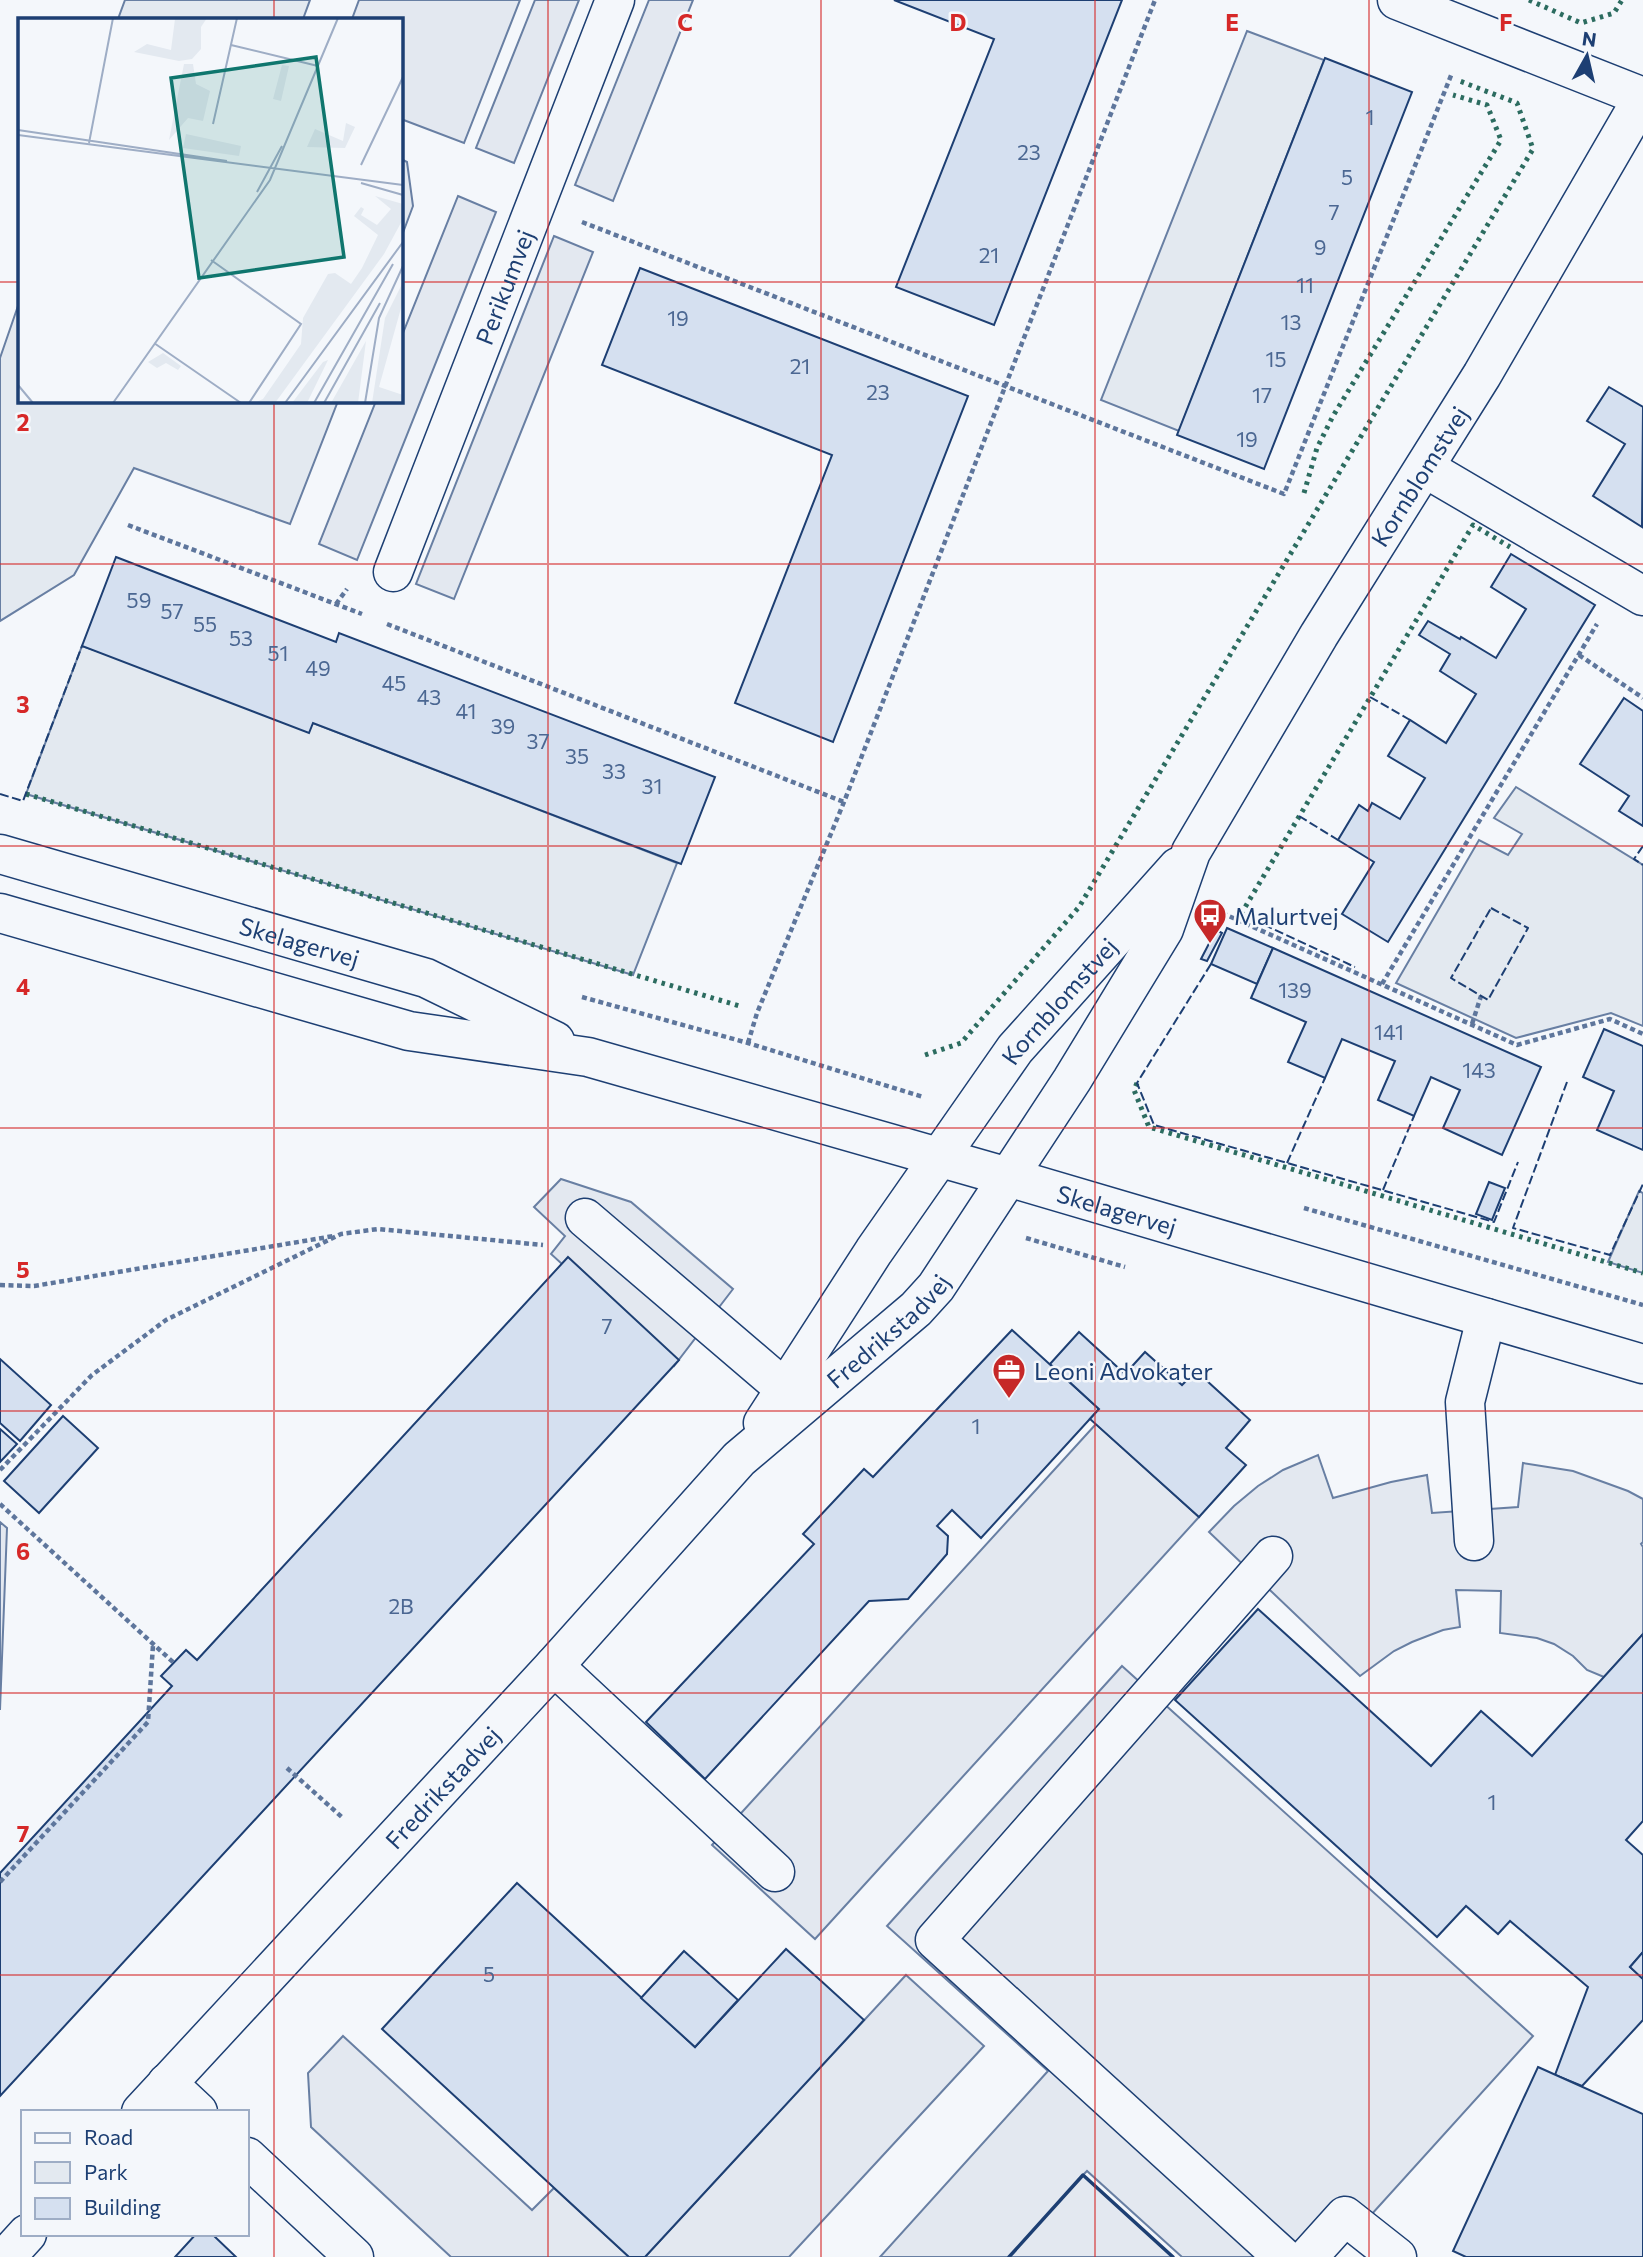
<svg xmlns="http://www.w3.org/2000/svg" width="1643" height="2257" font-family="Commissioner,sans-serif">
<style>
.green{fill:#e3e9f0;stroke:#687fa3;stroke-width:2}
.parking{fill:#e3e8f0;stroke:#687fa3;stroke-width:2}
.building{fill:#d5e0f0;stroke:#1d3f73;stroke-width:2}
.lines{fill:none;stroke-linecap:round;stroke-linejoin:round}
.minor-casing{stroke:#1d3f73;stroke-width:41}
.path{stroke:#5e769c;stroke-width:4.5;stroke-dasharray:5 3.5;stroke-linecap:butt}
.minor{stroke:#f4f7fb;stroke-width:38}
.hedge{stroke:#2c6c60;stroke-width:5;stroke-dasharray:3.5 5;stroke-linecap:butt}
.fence{stroke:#1d3f73;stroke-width:2;stroke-dasharray:9 3.5;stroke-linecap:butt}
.wall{stroke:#1d3f73;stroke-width:3.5}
.grid{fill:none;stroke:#d62828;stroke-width:2;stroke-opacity:0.55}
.labels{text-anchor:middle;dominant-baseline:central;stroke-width:5;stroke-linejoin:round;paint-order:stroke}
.number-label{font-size:21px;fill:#4b6792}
.street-label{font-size:24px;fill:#1d3f73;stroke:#f4f7fb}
.poi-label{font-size:24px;fill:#1d3f73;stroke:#f4f7fb;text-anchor:start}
.inset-road{fill:none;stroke:#9eadc5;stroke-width:2}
.view{fill:#0f766e;fill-opacity:0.15;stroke:#0f766e;stroke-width:3.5}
.inset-edge{fill:none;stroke:#1d3f73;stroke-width:3.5}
.grid-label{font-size:23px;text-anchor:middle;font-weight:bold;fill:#d62828;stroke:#f4f7fb;stroke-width:5;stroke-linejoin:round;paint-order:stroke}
</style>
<rect width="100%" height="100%" fill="#f4f7fb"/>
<g class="green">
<path d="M 125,0 L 310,0 L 303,19 L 118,19 Z"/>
<path d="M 1247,31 L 1324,60 L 1179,431 L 1101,400 Z"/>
<path d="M 401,159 L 407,162 L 413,206 L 401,238 Z"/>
<path d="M 19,303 L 19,401 L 338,401 L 290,524 L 134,468 L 74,575 L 0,621 L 0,358 Z"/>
<path d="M 82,646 L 313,723 L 677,863 L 633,975 L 26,794 Z"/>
<path d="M 1516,787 L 1643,865 L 1643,1026 L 1611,1013 L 1516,1038 L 1396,983 L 1479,840 L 1508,855 L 1522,834 L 1494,818 Z"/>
<path d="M 1639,1191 L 1643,1193 L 1643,1273 L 1608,1262 Z"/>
</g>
<g class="parking">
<path d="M 359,0 L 520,0 L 464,143 L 401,119 L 401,19 L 352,19 Z"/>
<path d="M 535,0 L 579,0 L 514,163 L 476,148 Z"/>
<path d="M 649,0 L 693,0 L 613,201 L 575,185 Z"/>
<path d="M 458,196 L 496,212 L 357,560 L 319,544 L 376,401 L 401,401 L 401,338 Z"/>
<path d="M 554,236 L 593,252 L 454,599 L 416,584 Z"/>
<path d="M 561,1179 L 631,1202 L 733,1289 L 674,1366 L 551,1254 L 565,1236 L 534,1207 Z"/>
<path d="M 1096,1424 L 1199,1517 L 815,1939 L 712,1845 Z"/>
<path d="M 1318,1455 L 1333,1498 L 1391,1482 L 1427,1475 L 1432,1513 L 1518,1507 L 1523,1463 L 1573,1471 L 1628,1491 L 1643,1499 L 1643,1542 L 1641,1544 L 1643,1547 L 1643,1634 L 1604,1677 L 1587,1670 L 1573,1656 L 1554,1644 L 1537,1638 L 1500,1633 L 1501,1591 L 1456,1590 L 1460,1627 L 1443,1630 L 1412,1642 L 1394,1651 L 1360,1676 L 1209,1532 L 1234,1506 L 1258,1486 L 1283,1470 Z"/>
<path d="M 0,1522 L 7,1528 L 0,1710 Z"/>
<path d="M 1122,1666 L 1533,2036 L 1333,2257 L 1182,2257 L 1087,2171 L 1083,2175 L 1173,2257 L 880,2257 L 1048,2071 L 887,1926 Z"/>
<path d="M 906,1975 L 984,2046 L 789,2257 L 645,2257 Z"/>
<path d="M 343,2036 L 532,2210 L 554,2188 L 629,2257 L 451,2257 L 311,2127 L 308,2073 Z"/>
</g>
<g class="building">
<path d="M 894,0 L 1122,0 L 994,325 L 896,287 L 994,39 Z"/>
<path d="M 1325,58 L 1412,92 L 1264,469 L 1177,435 Z"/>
<path d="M 640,268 L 968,396 L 833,742 L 735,703 L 832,455 L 602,365 Z"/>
<path d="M 1609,387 L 1643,407 L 1642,527 L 1593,496 L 1625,444 L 1587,421 Z"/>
<path d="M 1511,554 L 1595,605 L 1388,942 L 1342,914 L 1374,862 L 1338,840 L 1359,805 L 1368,811 L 1372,803 L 1400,819 L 1425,778 L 1388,756 L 1410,720 L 1446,743 L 1476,694 L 1440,671 L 1450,654 L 1419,635 L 1428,621 L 1460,639 L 1461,637 L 1496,658 L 1526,609 L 1491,587 Z"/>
<path d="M 116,557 L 336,642 L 339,633 L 715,777 L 681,864 L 313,723 L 309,733 L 82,646 Z"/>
<path d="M 1624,698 L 1643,711 L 1643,826 L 1619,811 L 1629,796 L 1580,764 Z"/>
<path d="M 1227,928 L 1273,948 L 1257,984 L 1211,964 Z"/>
<path d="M 1216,930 L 1222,933 L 1207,961 L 1201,959 Z"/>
<path d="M 1273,948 L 1541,1067 L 1502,1155 L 1443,1128 L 1460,1090 L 1431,1077 L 1414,1116 L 1378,1100 L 1395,1061 L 1342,1039 L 1325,1078 L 1288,1062 L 1306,1022 L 1251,998 Z"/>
<path d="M 1604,1029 L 1643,1046 L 1643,1150 L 1597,1130 L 1614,1091 L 1583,1077 Z"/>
<path d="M 1489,1182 L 1505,1188 L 1492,1220 L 1476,1214 Z"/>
<path d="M 568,1257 L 679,1360 L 0,2096 L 0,1873 L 172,1686 L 161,1676 L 186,1650 L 197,1660 Z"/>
<path d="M 1012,1330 L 1099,1409 L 981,1538 L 952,1510 L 937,1526 L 948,1536 L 947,1554 L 908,1599 L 869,1601 L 705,1779 L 646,1722 L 814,1544 L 803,1534 L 864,1469 L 873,1477 Z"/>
<path d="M 1079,1332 L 1125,1374 L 1145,1352 L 1182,1385 L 1196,1371 L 1250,1420 L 1226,1448 L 1246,1465 L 1199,1517 L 1090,1419 L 1099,1409 L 1050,1364 Z"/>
<path d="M 0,1359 L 51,1405 L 20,1441 L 0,1423 Z"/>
<path d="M 63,1416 L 98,1448 L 39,1513 L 4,1481 Z"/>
<path d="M 0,1429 L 17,1444 L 0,1462 Z"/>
<path d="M 1258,1609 L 1431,1766 L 1481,1711 L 1532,1756 L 1643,1634 L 1643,1821 L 1626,1840 L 1643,1855 L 1643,1952 L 1630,1967 L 1643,1979 L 1643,2020 L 1582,2086 L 1555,2075 L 1588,1987 L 1510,1921 L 1498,1934 L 1466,1906 L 1437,1937 L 1175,1700 Z"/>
<path d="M 517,1883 L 695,2047 L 786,1949 L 864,2020 L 645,2257 L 629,2257 L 382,2029 Z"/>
<path d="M 684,1951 L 738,2000 L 695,2047 L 641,1998 Z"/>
<path d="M 1643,1952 L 1643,1979 L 1630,1967 Z"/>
<path d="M 1538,2067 L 1643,2114 L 1643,2257 L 1466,2257 L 1453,2251 Z"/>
<path d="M 196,2234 L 212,2234 L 236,2257 L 175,2257 Z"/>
</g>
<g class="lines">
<defs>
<g id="minor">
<path d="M 1397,0 L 1643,97"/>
<path d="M 1425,468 L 1643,596"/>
<path id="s1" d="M 393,572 L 615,0"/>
<path id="s2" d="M 0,854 L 426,978 L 555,1041"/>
<path id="s3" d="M 0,913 L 409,1031 L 588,1057 L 1008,1177 L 1643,1364"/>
<path d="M 585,1218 L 785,1389"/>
<path id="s4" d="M 763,1423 L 874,1251 L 1015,1049 L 1178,867"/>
<path d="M 1474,1541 L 1465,1402 L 1486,1318"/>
<path d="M 1273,1556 L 935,1940 L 1283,2257"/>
<path d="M 554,1666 L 775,1872"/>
<path d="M 167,2083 L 198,2112"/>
<path id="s5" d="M 141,2112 L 554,1666 L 739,1459 L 916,1309 L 936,1287 L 1072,1080 L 1164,929 L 1191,852 L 1319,635 L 1482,375 L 1643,97"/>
<path d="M 247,2157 L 354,2257"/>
<path d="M 6,2257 L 27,2234"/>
<path d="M 1308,2257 L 1345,2216 L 1397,2257"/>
</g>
</defs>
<use href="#minor" class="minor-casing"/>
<g class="path">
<path d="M 582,222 L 1284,494 L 1452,73"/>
<path d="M 128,525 L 362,614"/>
<path d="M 336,604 L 347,589"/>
<path d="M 387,624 L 844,802"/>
<path d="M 1579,655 L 1643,698"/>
<path d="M 1222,913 L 1517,1045 L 1610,1019 L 1643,1034"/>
<path d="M 1382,984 L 1597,624"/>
<path d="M 582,997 L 748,1043 L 923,1097"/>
<path d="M 1472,1024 L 1481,996"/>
<path d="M 748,1043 L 757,1013 L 844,802 L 1155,0"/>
<path d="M 1304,1208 L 1643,1305"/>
<path d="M 1026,1238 L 1125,1267"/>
<path d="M 0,1285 L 34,1286 L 334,1236"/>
<path d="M 0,1470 L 92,1375 L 166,1320 L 341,1234 L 378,1229 L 543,1245"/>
<path d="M 0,1504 L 174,1663"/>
<path d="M 287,1768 L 344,1819"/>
<path d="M 0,1882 L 148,1722 L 153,1645"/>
</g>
<use href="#minor" class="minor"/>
<g class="hedge">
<path d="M 1529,0 L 1581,23 L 1614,13 L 1622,0"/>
<path d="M 1304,493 L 1317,448 L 1333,416 L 1501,140 L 1487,105 L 1453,95"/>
<path d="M 26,794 L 743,1007"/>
<path d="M 1241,914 L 1473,525 L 1510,547"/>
<path d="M 925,1055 L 961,1043 L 1079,907 L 1533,149 L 1517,103 L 1457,80"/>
<path d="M 1137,1083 L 1134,1090 L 1149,1127 L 1643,1273"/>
</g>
<g class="fence">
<path d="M 1370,697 L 1410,720"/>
<path d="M 0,794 L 23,801 L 82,646"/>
<path d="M 1299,816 L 1338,840"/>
<path d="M 1643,846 L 1634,859 L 1643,865"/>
<path d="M 1491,908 L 1528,928 L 1488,1000 L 1451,978 Z"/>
<path d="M 1241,914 L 1355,967"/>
<path d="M 1211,964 L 1137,1083 L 1154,1125 L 1494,1222 L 1518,1162"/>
<path d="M 1567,1082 L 1513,1228 L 1610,1255 L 1643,1184"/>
<path d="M 1287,1163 L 1325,1078"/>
<path d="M 1383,1190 L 1414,1116"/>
</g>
<path class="wall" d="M 1009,2257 L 1083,2175 L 1173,2257"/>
</g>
<path class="grid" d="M 274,0 L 274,19M 548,0 L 548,2257M 821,0 L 821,2257M 1095,0 L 1095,2257M 1369,0 L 1369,2257M 0,282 L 19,282M 401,282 L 1643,282M 274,401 L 274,2257M 0,564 L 1643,564M 0,846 L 1643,846M 0,1128 L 1643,1128M 0,1411 L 1643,1411M 0,1693 L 1643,1693M 0,1975 L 1643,1975"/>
<defs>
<symbol id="bus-pin" viewBox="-11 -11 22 30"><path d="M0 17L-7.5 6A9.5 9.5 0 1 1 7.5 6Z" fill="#c62828" stroke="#f4f7fb"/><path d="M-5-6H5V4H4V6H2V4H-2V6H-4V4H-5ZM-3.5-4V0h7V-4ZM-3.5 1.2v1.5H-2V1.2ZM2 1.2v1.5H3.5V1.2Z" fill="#fff"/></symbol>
<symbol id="office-pin" viewBox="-11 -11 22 30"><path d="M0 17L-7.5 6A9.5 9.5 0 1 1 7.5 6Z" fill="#c62828" stroke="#f4f7fb"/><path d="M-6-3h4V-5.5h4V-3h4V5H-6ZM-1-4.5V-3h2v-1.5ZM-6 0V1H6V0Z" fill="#fff"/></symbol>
</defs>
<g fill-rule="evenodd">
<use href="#bus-pin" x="1191" y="896" width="38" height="52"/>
<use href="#office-pin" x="990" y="1351" width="38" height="52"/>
</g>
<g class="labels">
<g class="number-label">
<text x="1370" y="116">1</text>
<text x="1029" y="151">23</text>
<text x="1347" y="176">5</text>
<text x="1334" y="211">7</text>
<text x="1320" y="246">9</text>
<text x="989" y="254">21</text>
<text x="1305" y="284">11</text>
<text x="678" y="317">19</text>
<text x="1291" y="321">13</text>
<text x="1276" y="358">15</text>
<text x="800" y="365">21</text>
<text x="878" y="391">23</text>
<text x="1262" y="394">17</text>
<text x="1247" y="438">19</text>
<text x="139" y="599">59</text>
<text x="172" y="610">57</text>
<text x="205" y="623">55</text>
<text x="241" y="637">53</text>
<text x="278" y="652">51</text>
<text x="318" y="667">49</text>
<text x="394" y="682">45</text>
<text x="429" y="696">43</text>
<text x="466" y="710">41</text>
<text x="503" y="725">39</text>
<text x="538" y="740">37</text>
<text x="577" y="755">35</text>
<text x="614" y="770">33</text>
<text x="652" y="785">31</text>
<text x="1295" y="989">139</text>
<text x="1389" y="1031">141</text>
<text x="1479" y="1069">143</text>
<text x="607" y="1325">7</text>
<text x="976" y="1425">1</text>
<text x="401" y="1605">2B</text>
<text x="1492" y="1801">1</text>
<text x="489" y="1973">5</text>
</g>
<g class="street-label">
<text stroke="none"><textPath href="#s1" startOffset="306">Perikumvej</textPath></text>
<text stroke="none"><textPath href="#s5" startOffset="2093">Kornblomstvej</textPath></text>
<text stroke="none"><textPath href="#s2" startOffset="312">Skelagervej</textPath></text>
<text stroke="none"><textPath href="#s4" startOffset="516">Kornblomstvej</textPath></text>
<text stroke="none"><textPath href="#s3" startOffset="1157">Skelagervej</textPath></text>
<text stroke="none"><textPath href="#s5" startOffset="1082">Fredrikstadvej</textPath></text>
<text stroke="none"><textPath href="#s5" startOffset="443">Fredrikstadvej</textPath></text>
</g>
<g class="poi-label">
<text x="1234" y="915">Malurtvej</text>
<text x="1034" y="1370">Leoni Advokater</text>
</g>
</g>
<g transform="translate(18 18)">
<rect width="385" height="385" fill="#f4f7fb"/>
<path d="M 175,0 L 189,0 L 183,9 L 183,31 L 174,41 L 161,43 L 116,34 L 129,26 L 153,32 L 157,1 ZM 166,46 L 175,46 L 178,66 L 192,73 L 185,103 L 170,100 L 151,122 ZM 264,47 L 271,48 L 263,83 L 255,81 ZM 328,105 L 337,109 L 327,130 L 289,129 L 297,111 L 325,123 ZM 168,116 L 223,128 L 221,138 L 165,130 ZM 357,178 L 385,186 L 385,201 L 366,236 L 257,385 L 236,385 L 245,381 L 283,326 L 285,300 L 310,256 L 317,255 L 333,266 L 344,250 L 360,217 L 336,198 L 343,189 L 346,191 L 343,197 L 359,207 L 373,191 ZM 385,264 L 385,283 L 361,369 L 385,377 L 385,383 L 354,385 L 367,300 ZM 348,323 L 340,385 L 313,385 ZM 145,335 L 163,348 L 160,352 L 148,345 L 139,350 L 130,344 ZM 310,342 L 289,385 L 274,385 L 305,344 Z" fill="#e3e9f0"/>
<path class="inset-road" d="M 213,27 L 300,48M 195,106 L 219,0M 0,112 L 209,143M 0,117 L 385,167M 71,125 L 95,0M 343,147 L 385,59M 343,165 L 385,177M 239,174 L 264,128M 193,242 L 283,306 L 231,385M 136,325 L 223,385M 0,367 L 15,385M 95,385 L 252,162 L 320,0M 267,385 L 385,224M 296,385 L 375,246M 306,385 L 362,285M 347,385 L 361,300 L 385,248"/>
<path class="view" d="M 298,39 L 326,239 L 181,260 L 153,60 Z"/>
<rect width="385" height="385" class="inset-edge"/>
</g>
<g class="grid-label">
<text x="685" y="31">C</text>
<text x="958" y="31">D</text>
<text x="1232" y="31">E</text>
<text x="1506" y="31">F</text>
<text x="23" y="431">2</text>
<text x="23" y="713">3</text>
<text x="23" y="995">4</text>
<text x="23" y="1278">5</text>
<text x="23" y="1560">6</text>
<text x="23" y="1842">7</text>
</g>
<rect x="21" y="2110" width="228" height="126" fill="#f4f7fb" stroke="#9eadc5" stroke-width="2"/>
<rect x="35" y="2133" width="35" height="10" fill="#f4f7fb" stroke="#9eadc5" stroke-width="2"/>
<text x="84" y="2145" font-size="21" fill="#1d3f73">Road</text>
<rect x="35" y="2162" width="35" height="21" fill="#e3e9f0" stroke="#9eadc5" stroke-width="2"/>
<text x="84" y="2180" font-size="21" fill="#1d3f73">Park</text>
<rect x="35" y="2198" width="35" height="21" fill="#d5e0f0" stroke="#9eadc5" stroke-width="2"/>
<text x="84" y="2215" font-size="21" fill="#1d3f73">Building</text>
<g transform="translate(1587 56) rotate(8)" stroke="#f4f7fb" stroke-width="5" paint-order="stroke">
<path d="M0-5L12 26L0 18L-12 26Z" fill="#1d3f73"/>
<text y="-10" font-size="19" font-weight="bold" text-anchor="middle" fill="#1d3f73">N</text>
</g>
</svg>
